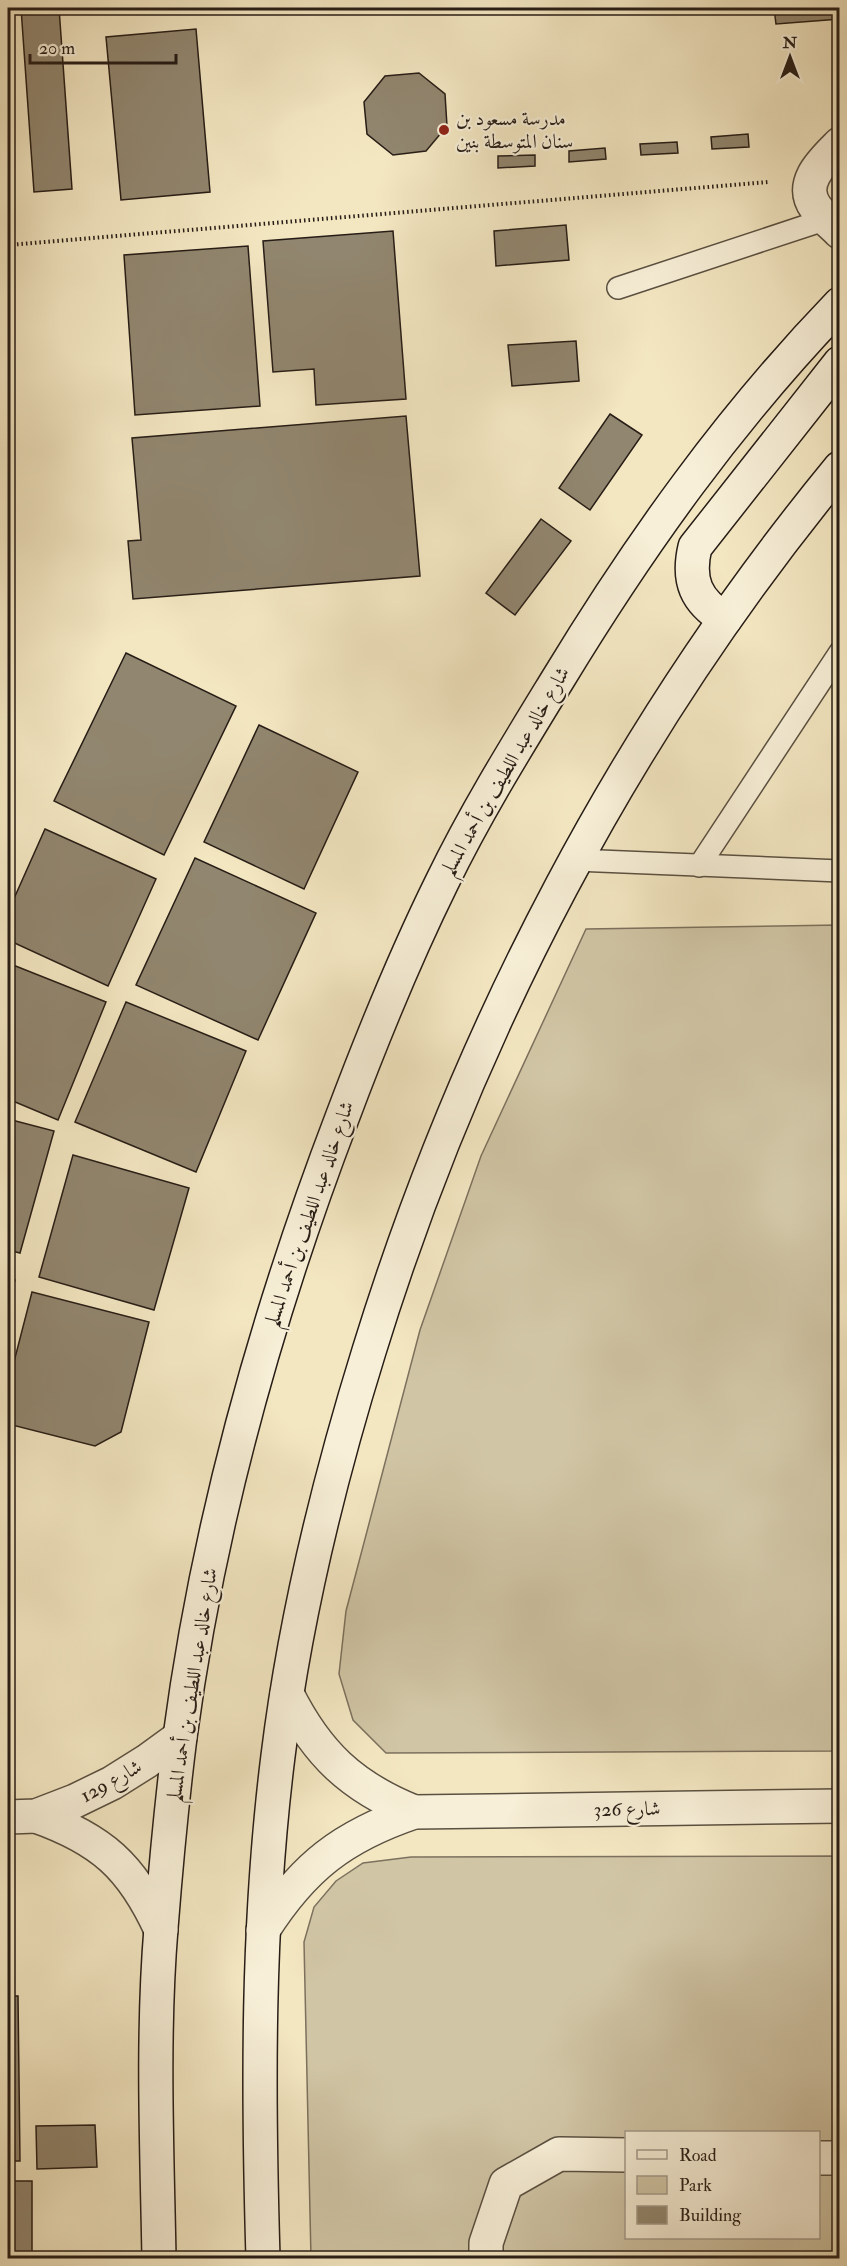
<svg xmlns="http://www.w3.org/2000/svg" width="847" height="2266" font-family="'IM FELL Double Pica',Amiri,serif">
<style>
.green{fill:#d0c5a5;stroke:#7c715e;stroke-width:1.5;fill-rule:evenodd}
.building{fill:#91866f;stroke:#271d16;stroke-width:1.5}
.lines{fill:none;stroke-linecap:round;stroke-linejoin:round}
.lane-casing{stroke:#5a5041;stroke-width:24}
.street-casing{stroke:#5a5041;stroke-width:36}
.secondary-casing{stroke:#271d16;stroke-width:36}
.path{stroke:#271d16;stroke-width:4;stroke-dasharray:1.5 3;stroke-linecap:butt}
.lane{stroke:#f7efd7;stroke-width:21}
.street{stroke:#f7efd7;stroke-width:33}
.secondary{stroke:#f7efd7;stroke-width:33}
.poi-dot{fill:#8f2418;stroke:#f7efd7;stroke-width:2}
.labels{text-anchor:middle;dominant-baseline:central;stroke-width:4.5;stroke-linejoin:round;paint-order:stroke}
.poi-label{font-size:20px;fill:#271d16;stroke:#f7efd7;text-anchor:start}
.street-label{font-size:20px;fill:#271d16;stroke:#f7efd7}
</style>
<rect width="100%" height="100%" fill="#f3e7c2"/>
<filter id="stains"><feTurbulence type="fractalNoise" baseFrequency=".00333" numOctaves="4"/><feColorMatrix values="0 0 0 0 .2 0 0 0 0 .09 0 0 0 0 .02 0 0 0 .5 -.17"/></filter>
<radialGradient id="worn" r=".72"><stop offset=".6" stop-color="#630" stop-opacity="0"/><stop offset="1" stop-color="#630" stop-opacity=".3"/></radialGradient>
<g class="green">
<path d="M 839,925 L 839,1751 L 386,1753 L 353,1720 L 339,1674 L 346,1611 L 420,1330 L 481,1156 L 586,929 Z"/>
<path d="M 839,1856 L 839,2258 L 311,2258 L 304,1942 L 314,1907 L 336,1881 L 363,1863 L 411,1857 ZM 626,2132 L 818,2132 L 818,2238 L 626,2238 Z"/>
</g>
<g class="building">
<path d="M 21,8 L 59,8 L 72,189 L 34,192 Z"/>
<path d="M 774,8 L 840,8 L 840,19 L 776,24 Z"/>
<path d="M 196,29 L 210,192 L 121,200 L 106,37 Z"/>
<path d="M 419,73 L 445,94 L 447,126 L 426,151 L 393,155 L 367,134 L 364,102 L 385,76 Z"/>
<path d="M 748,134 L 749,147 L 712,149 L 711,137 Z"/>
<path d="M 677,142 L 678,153 L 641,155 L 640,144 Z"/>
<path d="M 605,148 L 606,159 L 569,162 L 569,151 Z"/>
<path d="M 535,155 L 535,166 L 498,168 L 498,156 Z"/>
<path d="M 566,225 L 569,260 L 496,266 L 494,231 Z"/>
<path d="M 393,231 L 406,399 L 316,405 L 314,369 L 273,372 L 263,241 Z"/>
<path d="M 248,246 L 260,406 L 135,415 L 124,255 Z"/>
<path d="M 576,341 L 579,381 L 512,386 L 508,345 Z"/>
<path d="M 610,414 L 642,435 L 590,510 L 559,488 Z"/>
<path d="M 406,416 L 420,576 L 133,599 L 128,541 L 141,540 L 132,438 Z"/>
<path d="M 541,519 L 571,541 L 515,615 L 486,593 Z"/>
<path d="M 126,653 L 236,706 L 164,855 L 54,801 Z"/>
<path d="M 259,725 L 358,772 L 304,889 L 204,842 Z"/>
<path d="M 45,829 L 156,879 L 108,986 L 8,940 L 8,912 Z"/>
<path d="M 195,858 L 316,913 L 258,1040 L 136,985 Z"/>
<path d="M 8,963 L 106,1002 L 58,1120 L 8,1099 Z"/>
<path d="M 126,1002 L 246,1051 L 196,1172 L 75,1122 Z"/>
<path d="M 8,1119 L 54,1131 L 20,1253 L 8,1250 Z"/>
<path d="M 73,1155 L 189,1188 L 154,1310 L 39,1277 Z"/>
<path d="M 8,1278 L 15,1280 L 8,1309 Z"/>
<path d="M 32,1292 L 149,1322 L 121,1432 L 95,1446 L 8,1424 L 8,1385 Z"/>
<path d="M 8,1996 L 18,1996 L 20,2161 L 8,2161 Z"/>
<path d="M 95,2125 L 97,2167 L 37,2169 L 36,2126 Z"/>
<rect x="8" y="2181" width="24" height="77"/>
</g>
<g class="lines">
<defs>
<g id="lane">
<path d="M 618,288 L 827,219"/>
<path d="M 575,860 L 840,871"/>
<path d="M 699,866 L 840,652"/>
</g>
<g id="street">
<path d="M 840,144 C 823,161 798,183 816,208 C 823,217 832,224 840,232"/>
<path d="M 287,1694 C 317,1754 352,1787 414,1812"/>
<path d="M 36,1816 C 101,1839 132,1866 161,1930"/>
<path d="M 8,1817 L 36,1816 L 75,1801 L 112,1783 L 147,1761 L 180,1737"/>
<path d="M 263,1930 C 303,1867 343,1836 414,1812 L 840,1806"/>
<path d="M 818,2158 L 840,2158"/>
<path d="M 486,2258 L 486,2243 L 506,2184 L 559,2154 L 626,2155"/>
</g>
<g id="secondary">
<path d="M 725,619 C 696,601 687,581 695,547 L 840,363"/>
<path d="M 159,2258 C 157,2149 152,2037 161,1928 C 166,1864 172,1800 180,1737 C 208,1525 266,1317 342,1118 C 372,1038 404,959 442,882 C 476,812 517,746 558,679 C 640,544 730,418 840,304"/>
<path d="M 263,2258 C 258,2090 257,1924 278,1756 C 295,1618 328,1483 369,1351 C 468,1030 626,728 840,468"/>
</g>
</defs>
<use href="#lane" class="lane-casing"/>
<use href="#street" class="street-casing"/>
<use href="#secondary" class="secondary-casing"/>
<path class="path" d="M 8,245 L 768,182"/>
<use href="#lane" class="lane"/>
<use href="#street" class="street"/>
<use href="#secondary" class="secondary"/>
</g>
<circle class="poi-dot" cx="444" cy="130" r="6"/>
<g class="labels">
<g class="poi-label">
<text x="456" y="118">مدرسة مسعود بن<tspan x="456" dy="23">سنان المتوسطة بنين</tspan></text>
</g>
<g class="street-label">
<text transform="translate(505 771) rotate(-60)">شارع خالد عبد اللطيف بن أحمد المسلم</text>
<text transform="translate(309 1214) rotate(-71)">شارع خالد عبد اللطيف بن أحمد المسلم</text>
<text transform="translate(192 1685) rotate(-81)">شارع خالد عبد اللطيف بن أحمد المسلم</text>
<text transform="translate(111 1781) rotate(-29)">شارع 129</text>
<text transform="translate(627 1809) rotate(-1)">شارع 326</text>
</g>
</g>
<rect width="847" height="2266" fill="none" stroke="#f3e7c2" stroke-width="30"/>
<rect x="9" y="9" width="829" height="2248" fill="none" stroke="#271d16" stroke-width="3"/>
<rect x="15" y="15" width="817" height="2236" fill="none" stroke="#271d16" stroke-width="1.5"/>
<rect x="625" y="2131" width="195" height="108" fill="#f7efd7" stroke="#a49b8a" stroke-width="1.5"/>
<rect x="637" y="2150" width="30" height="9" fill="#f7efd7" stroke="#a49b8a" stroke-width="1.5"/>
<text x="679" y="2161" font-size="18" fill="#271d16">Road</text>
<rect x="637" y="2176" width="30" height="18" fill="#d0c5a5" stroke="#a49b8a" stroke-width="1.5"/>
<text x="679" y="2191" font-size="18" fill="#271d16">Park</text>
<rect x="637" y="2206" width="30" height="18" fill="#91866f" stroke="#a49b8a" stroke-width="1.5"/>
<text x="679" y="2221" font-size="18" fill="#271d16">Building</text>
<g transform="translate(790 57)" stroke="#f7efd7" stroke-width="4.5" paint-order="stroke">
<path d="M0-4.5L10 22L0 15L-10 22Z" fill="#271d16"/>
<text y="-9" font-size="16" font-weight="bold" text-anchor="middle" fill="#271d16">N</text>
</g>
<path d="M30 54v9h146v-9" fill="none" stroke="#271d16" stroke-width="3"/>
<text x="39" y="54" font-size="18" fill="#271d16" stroke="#f7efd7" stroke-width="4.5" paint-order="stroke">20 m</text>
<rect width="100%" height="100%" filter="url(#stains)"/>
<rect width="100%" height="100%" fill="url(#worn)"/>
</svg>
